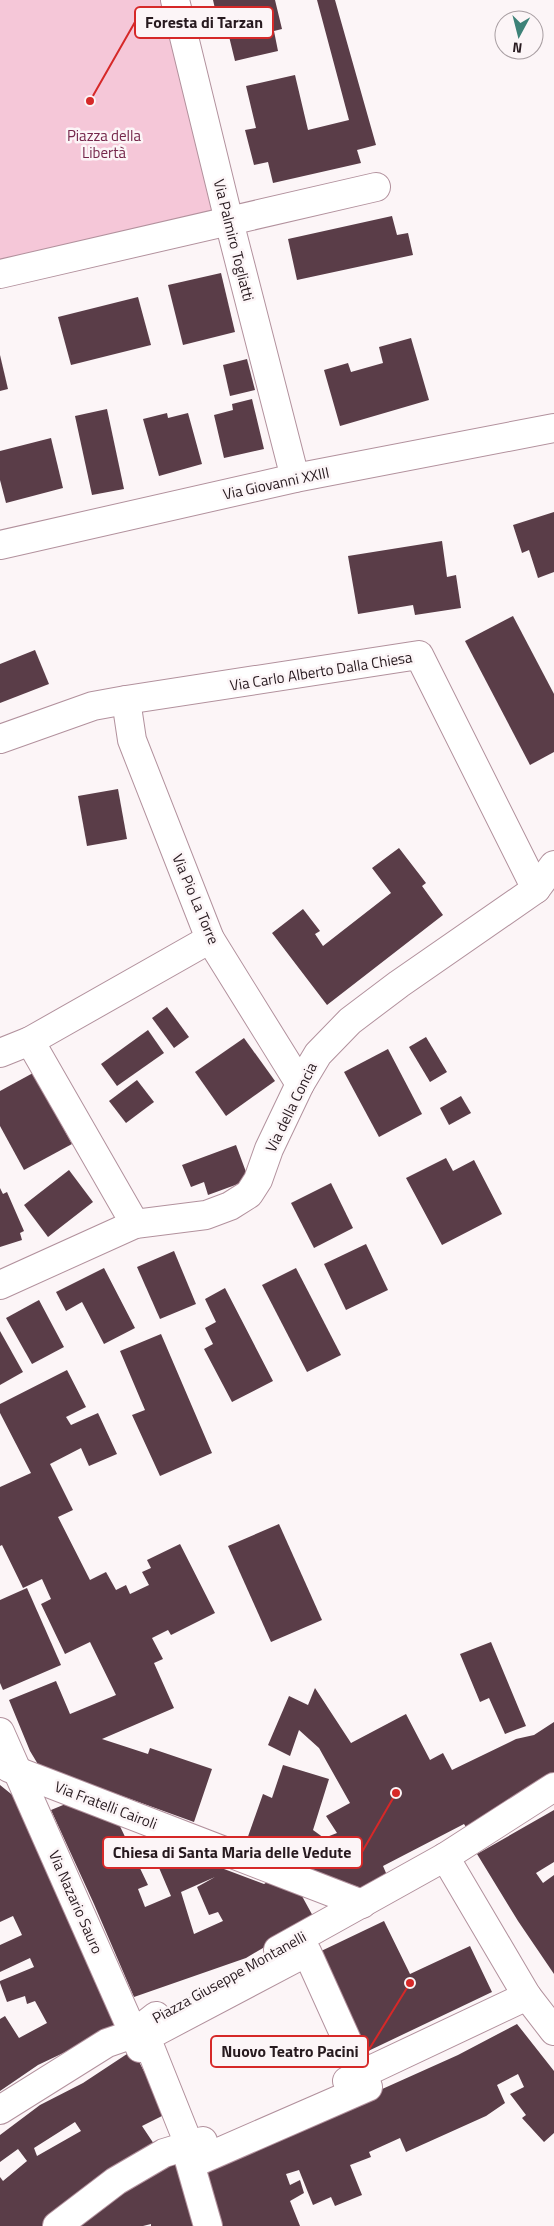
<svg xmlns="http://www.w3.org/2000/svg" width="554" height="2226" font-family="'Titillium Web',sans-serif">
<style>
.green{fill:#f5c7d8}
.building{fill:#5a3d48;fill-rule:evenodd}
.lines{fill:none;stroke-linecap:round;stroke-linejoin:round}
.minor-casing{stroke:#b2919d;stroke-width:30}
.minor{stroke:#fff;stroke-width:28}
.labels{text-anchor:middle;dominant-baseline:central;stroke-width:5;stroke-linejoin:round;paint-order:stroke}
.park-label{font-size:15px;fill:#75274b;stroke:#fcf5f7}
.street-label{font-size:15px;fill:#271a1f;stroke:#fcf5f7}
.leader{fill:none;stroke:#d62828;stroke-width:2}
.callout-dot{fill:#d62828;stroke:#fcf5f7;stroke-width:2}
.callout{fill:#fcf5f7;stroke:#d62828;stroke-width:2}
.callout-label{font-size:16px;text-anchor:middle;font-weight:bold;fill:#271a1f}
</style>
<rect width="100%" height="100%" fill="#fcf5f7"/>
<path class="green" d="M 0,0 L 175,0 L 229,221 L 0,274 Z"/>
<g class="building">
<path d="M 213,0 L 275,0 L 282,29 L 274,31 L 278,51 L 235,61 L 225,20 L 218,22 Z"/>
<path d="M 317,0 L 335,0 L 376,145 L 357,150 L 361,163 L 273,183 L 268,162 L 254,165 L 245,130 L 256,128 L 246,86 L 295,75 L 308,130 L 349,120 Z"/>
<path d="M 392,216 L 397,235 L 408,233 L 413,255 L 297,280 L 288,239 Z"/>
<path d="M 221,273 L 235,332 L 183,345 L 168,285 Z"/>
<path d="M 138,297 L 151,345 L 71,365 L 58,317 Z"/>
<path d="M 411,338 L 429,400 L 340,426 L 324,370 L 348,363 L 351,372 L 383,363 L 379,347 Z"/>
<path d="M 0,355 L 8,389 L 0,391 Z"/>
<path d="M 247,359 L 255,390 L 230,396 L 223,365 Z"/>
<path d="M 252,399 L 264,449 L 224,458 L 214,415 L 233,410 L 232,404 Z"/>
<path d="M 107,409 L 124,489 L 92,495 L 75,416 Z"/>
<path d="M 167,413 L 168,418 L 188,413 L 202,464 L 159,476 L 143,419 Z"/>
<path d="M 51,438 L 63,488 L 6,503 L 0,480 L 0,451 Z"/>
<path d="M 554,512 L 554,572 L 538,578 L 529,550 L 522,553 L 513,525 Z"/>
<path d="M 442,541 L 447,577 L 456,575 L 461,608 L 415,615 L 413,605 L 358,614 L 348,556 Z"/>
<path d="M 513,616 L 554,694 L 554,752 L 530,765 L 465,641 Z"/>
<path d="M 35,650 L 49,684 L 0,703 L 0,664 Z"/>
<path d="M 118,789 L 127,839 L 87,846 L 78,796 Z"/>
<path d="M 399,848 L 426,883 L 422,886 L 443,915 L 327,1005 L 272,933 L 303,909 L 320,931 L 315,934 L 323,946 L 391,893 L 372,868 Z"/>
<path d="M 167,1007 L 189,1037 L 174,1048 L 152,1018 Z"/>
<path d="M 148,1030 L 164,1053 L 117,1086 L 101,1064 Z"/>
<path d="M 426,1037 L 447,1072 L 430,1082 L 409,1047 Z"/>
<path d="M 244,1038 L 275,1081 L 226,1116 L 195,1072 Z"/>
<path d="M 388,1049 L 422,1114 L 379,1137 L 344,1072 Z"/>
<path d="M 33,1073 L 72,1144 L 24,1170 L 0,1126 L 0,1091 Z"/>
<path d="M 137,1080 L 154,1102 L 126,1123 L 109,1101 Z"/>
<path d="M 461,1096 L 471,1113 L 449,1125 L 440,1108 Z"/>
<path d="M 236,1145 L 249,1180 L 208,1195 L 204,1182 L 191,1187 L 182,1165 Z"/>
<path d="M 446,1158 L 453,1171 L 474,1160 L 502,1214 L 442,1245 L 406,1178 Z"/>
<path d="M 69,1170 L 93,1202 L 48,1237 L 24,1205 Z"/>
<path d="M 331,1183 L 353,1228 L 314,1248 L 291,1203 Z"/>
<path d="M 0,1188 L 3,1194 L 7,1192 L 24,1231 L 20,1233 L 22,1240 L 0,1247 Z"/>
<path d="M 366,1244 L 388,1290 L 346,1310 L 324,1264 Z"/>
<path d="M 174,1251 L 196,1304 L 160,1319 L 137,1267 Z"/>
<path d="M 104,1268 L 135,1328 L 104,1344 L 82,1302 L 66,1311 L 56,1292 Z"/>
<path d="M 296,1268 L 341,1355 L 307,1372 L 262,1285 Z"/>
<path d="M 225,1288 L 273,1381 L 232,1402 L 204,1349 L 213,1344 L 205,1328 L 216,1322 L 205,1299 Z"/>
<path d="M 39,1300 L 64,1347 L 32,1364 L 6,1318 Z"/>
<path d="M 0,1331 L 23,1372 L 0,1385 Z"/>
<path d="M 161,1334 L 212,1453 L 160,1476 L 132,1415 L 145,1410 L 120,1351 Z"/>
<path d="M 67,1370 L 86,1407 L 66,1417 L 71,1425 L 98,1413 L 117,1454 L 89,1466 L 81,1448 L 50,1464 L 73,1510 L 58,1517 L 90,1580 L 106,1572 L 116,1590 L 126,1585 L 130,1594 L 149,1585 L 142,1572 L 151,1568 L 147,1560 L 180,1544 L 215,1613 L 171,1635 L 168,1630 L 152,1638 L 163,1659 L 154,1663 L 174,1708 L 102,1739 L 148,1754 L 150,1748 L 212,1769 L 194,1822 L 39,1766 L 30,1751 L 9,1700 L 56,1681 L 70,1714 L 116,1695 L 90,1642 L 65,1654 L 41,1604 L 51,1599 L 42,1579 L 23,1588 L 2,1545 L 0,1546 L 0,1487 L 31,1473 L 0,1413 L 0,1404 Z"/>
<path d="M 279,1524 L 322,1620 L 271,1642 L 228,1546 Z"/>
<path d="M 27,1588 L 61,1665 L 3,1690 L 0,1683 L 0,1600 Z"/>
<path d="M 491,1642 L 526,1726 L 505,1734 L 489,1698 L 480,1702 L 460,1654 Z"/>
<path d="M 315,1688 L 351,1743 L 406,1714 L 430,1760 L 443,1753 L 452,1770 L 516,1739 L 534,1735 L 554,1722 L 554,1777 L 468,1830 L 464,1824 L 383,1866 L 389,1880 L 369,1891 L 245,1845 L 263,1794 L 272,1798 L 283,1765 L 329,1779 L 313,1830 L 324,1838 L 337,1833 L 326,1816 L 350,1803 L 319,1748 L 299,1730 L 290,1756 L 268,1745 L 289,1696 L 308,1705 Z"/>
<path d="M 0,1785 L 21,1802 L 118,2027 L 38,2065 L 0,2091 L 0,2019 L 5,2016 L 19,2038 L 47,2023 L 35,2001 L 27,2004 L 25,1996 L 7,2002 L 0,1983 L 0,1981 L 34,1967 L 30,1958 L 0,1972 L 0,1945 L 22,1935 L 13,1916 L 0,1922 Z"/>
<path d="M 68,1803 L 117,1820 L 148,1885 L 138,1889 L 145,1907 L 171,1896 L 145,1835 L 213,1858 L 216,1866 L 264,1884 L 273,1879 L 297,1887 L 314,1918 L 246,1958 L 134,1997 L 94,1904 L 51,1810 ZM 215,1877 L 197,1887 L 209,1915 L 218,1912 L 223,1921 L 194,1934 L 181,1892 Z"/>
<path d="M 554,1810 L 554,1862 L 536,1873 L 543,1883 L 554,1875 L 554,1974 L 518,1921 L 477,1854 Z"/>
<path d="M 384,1921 L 410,1974 L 470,1946 L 492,1992 L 364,2053 L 317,1953 Z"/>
<path d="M 517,2024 L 554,2071 L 554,2133 L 544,2142 L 522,2118 L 526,2115 L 510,2094 L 524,2087 L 518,2074 L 497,2085 L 505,2103 L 486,2116 L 406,2152 L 400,2138 L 369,2152 L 371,2157 L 350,2165 L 362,2195 L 335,2206 L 331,2197 L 313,2205 L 299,2170 L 286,2174 L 290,2185 L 300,2180 L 304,2193 L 290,2201 L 300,2226 L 219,2226 L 206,2168 L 458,2055 Z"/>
<path d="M 133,2050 L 166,2114 L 142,2126 L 156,2147 L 49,2226 L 0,2226 L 0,2177 L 3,2181 L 27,2161 L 18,2149 L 0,2162 L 0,2135 L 40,2105 L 83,2083 ZM 75,2122 L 81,2131 L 37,2156 L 34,2148 Z"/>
<path d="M 184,2157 L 202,2226 L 151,2226 L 151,2224 L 143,2226 L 70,2226 L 135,2179 Z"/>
</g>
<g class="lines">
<defs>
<g id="minor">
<path d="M 175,0 L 229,221 L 295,478"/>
<path d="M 0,274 L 376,187"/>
<path d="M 0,545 L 295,478 L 554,428"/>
<path d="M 126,700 L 132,740 L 210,939 L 300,1084"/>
<path d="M 0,739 L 93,706 L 126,700 L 419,655 L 536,889"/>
<path d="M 30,1041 L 135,1224"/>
<path d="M 0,1053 L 30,1041 L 210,939"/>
<path d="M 0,1285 L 135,1224 L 206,1215 L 230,1206 L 249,1194 L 258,1180 L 269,1149 L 300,1084 L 318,1054 L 350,1021 L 399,984 L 536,889 L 554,865"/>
<path d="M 0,1732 L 140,2048"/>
<path d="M 9,1768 L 362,1904"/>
<path d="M 445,1857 L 527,1996 L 554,2031"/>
<path d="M 278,1950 L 445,1857 L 554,1787"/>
<path d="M 307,1952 L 368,2087 L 196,2162 L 146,2037 Z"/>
<path d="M 347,2081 L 527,1996"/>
<path d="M 0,2110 L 107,2043 L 133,2034 L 156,2016"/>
<path d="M 185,2146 L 208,2226"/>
<path d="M 57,2226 L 116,2181 L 164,2153 L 203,2141"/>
</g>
</defs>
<use href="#minor" class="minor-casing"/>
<use href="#minor" class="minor"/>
</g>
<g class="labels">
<g class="park-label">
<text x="104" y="135">Piazza della<tspan x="104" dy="17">Libertà</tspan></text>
</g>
<g class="street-label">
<text transform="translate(234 240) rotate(76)">Via Palmiro Togliatti</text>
<text transform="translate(276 483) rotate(-12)">Via Giovanni XXIII</text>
<text transform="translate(321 671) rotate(-9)">Via Carlo Alberto Dalla Chiesa</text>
<text transform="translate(196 899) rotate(67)">Via Pio La Torre</text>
<text transform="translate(291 1107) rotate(-64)">Via della Concia</text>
<text transform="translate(106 1805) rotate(21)">Via Fratelli Cairoli</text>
<text transform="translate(76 1902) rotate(66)">Via Nazario Sauro</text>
<text transform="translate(229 1977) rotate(-29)">Piazza Giuseppe Montanelli</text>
</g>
</g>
<path class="leader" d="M90 101L135 22M396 1793L362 1852M410 1983L368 2051"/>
<g class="callout-dot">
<circle cx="90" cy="101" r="5"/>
<circle cx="396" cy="1793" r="5"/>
<circle cx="410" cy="1983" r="5"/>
</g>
<g class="callout">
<rect x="135" y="7" width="138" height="31" rx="5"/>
<rect x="103" y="1837" width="259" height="31" rx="5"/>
<rect x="211" y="2036" width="157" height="31" rx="5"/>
</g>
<g class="callout-label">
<text x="204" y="28">Foresta di Tarzan</text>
<text x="232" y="1858">Chiesa di Santa Maria delle Vedute</text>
<text x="290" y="2057">Nuovo Teatro Pacini</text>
</g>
<g transform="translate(519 35) rotate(187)"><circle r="24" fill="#fcf5f7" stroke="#a79da1"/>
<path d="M0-4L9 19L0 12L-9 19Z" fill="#3d8278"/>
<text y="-8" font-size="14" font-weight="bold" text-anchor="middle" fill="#271a1f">N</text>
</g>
</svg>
